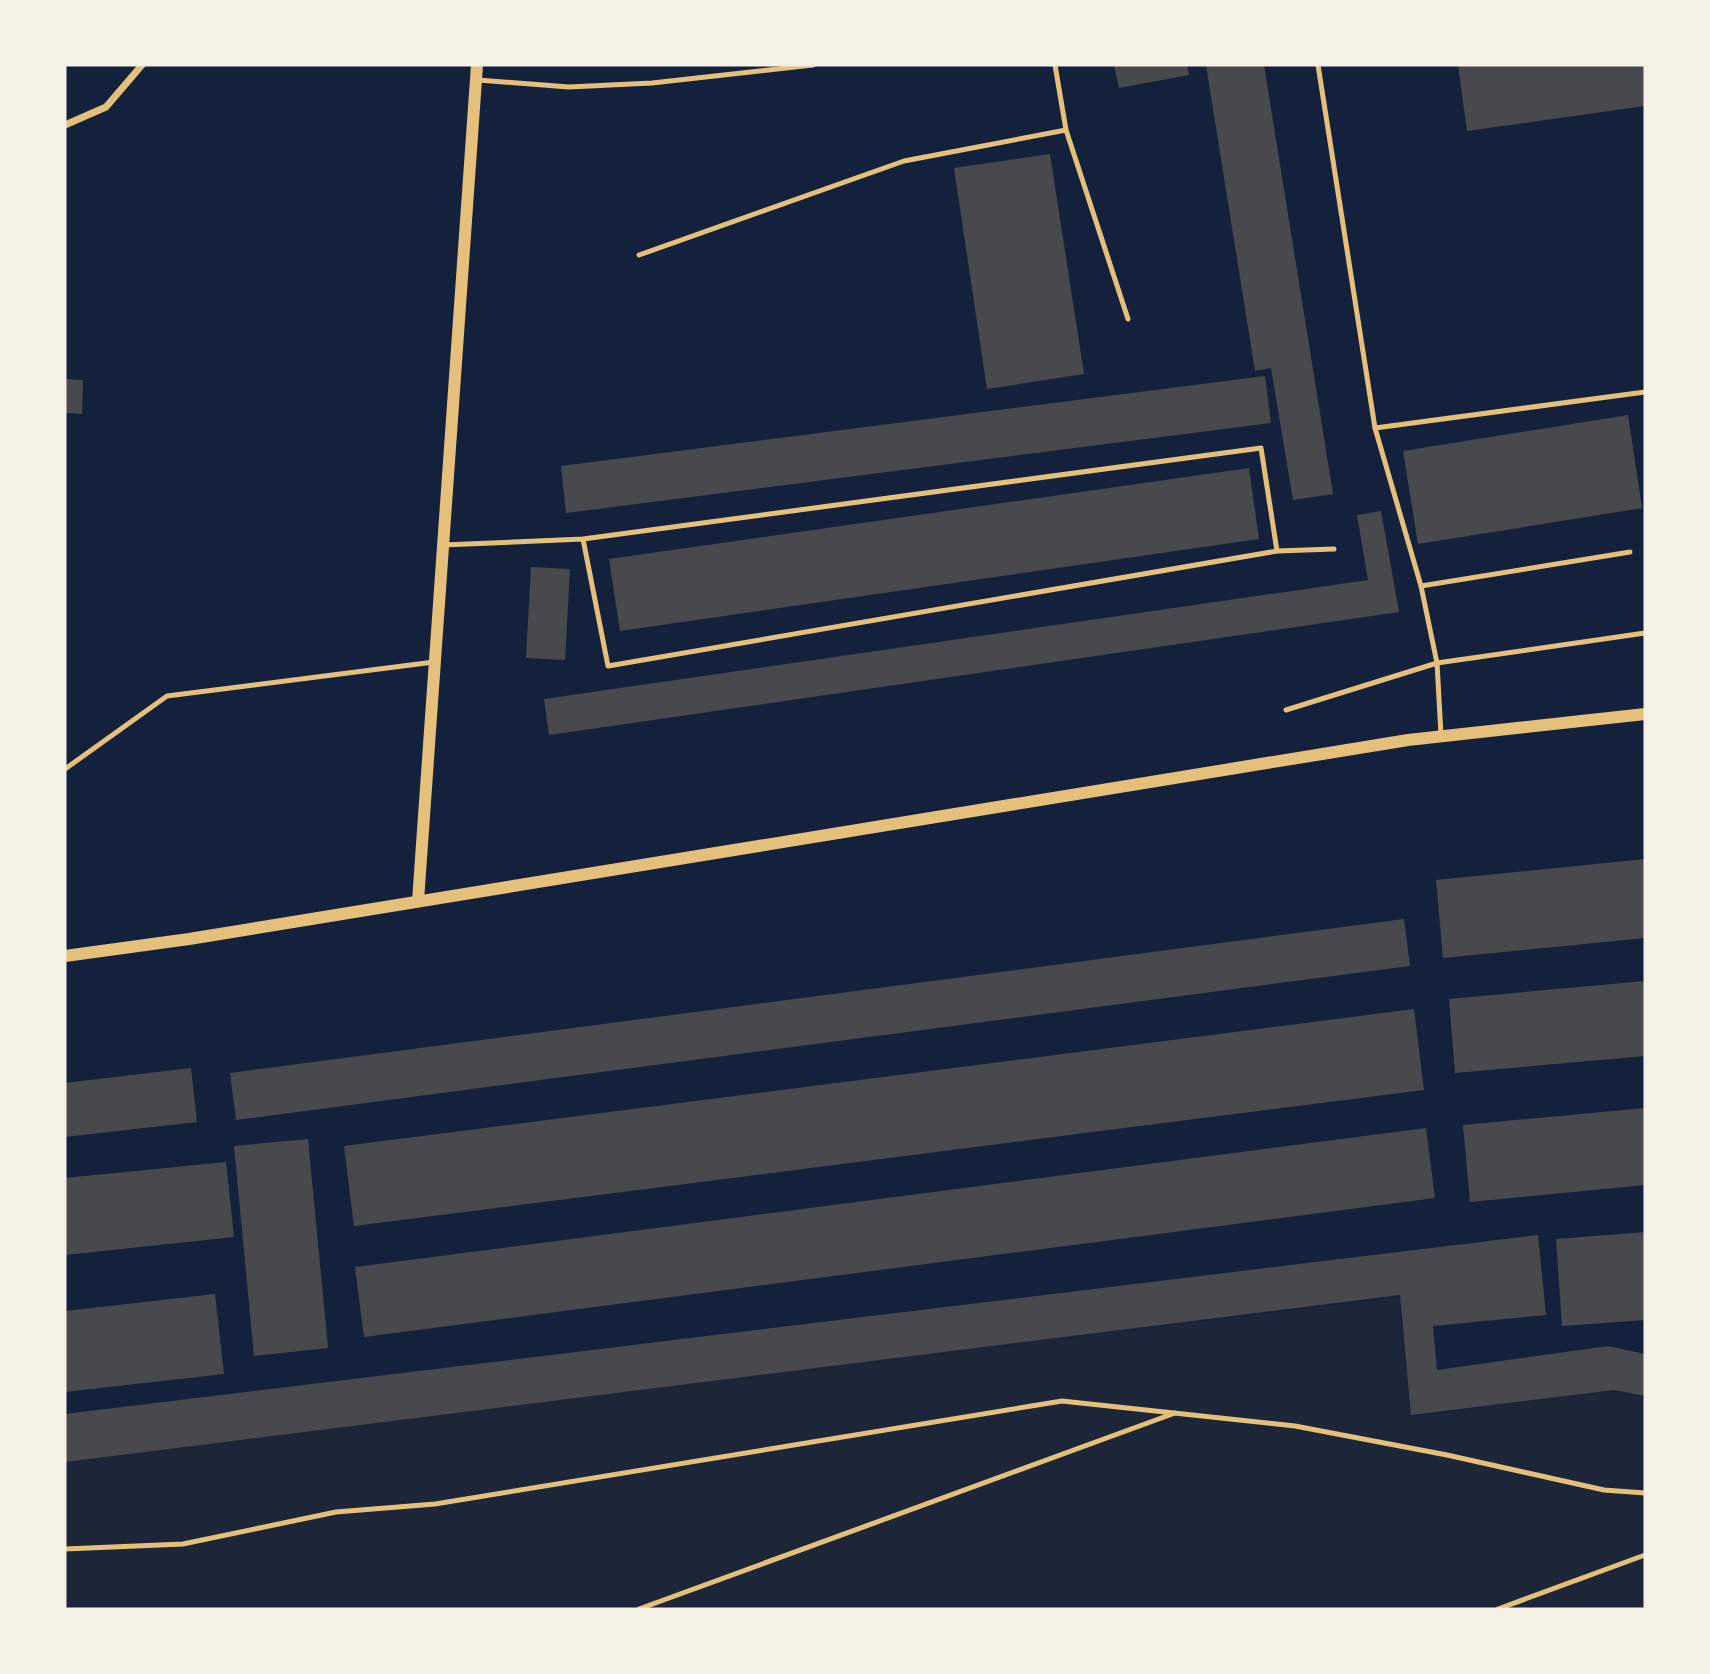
<svg xmlns="http://www.w3.org/2000/svg" width="1710" height="1674" font-family="'Golos Text',sans-serif">
<style>
.green{fill:#1d2539}
.building{fill:#48494c}
.lines{fill:none;stroke-linecap:round;stroke-linejoin:round}
.service{stroke:#e5c07b;stroke-width:5}
.minor{stroke:#e5c07b;stroke-width:7}
.tertiary{stroke:#e5c07b;stroke-width:12}
</style>
<rect width="100%" height="100%" fill="#14213d"/>
<path class="green" d="M 1399,1297 L 1411,1417 L 1604,1390 L 1645,1397 L 1645,1609 L 65,1609 L 65,1461 Z"/>
<g class="building">
<path d="M 1114,65 L 1187,65 L 1189,75 L 1119,88 Z"/>
<path d="M 1206,65 L 1264,65 L 1333,494 L 1293,500 L 1271,368 L 1255,371 Z"/>
<path d="M 1458,65 L 1645,65 L 1645,106 L 1467,131 Z"/>
<path d="M 1050,154 L 1084,374 L 987,389 L 954,168 Z"/>
<path d="M 1265,376 L 1271,423 L 566,513 L 561,466 Z"/>
<path d="M 65,379 L 83,380 L 82,414 L 65,413 Z"/>
<path d="M 1628,415 L 1642,508 L 1418,544 L 1403,451 Z"/>
<path d="M 1249,468 L 1259,539 L 620,631 L 609,559 Z"/>
<path d="M 1381,511 L 1399,612 L 549,735 L 544,699 L 1368,580 L 1357,515 Z"/>
<path d="M 531,567 L 570,569 L 565,660 L 526,658 Z"/>
<path d="M 1645,859 L 1645,938 L 1443,958 L 1436,880 Z"/>
<path d="M 1404,919 L 1410,966 L 236,1120 L 230,1073 Z"/>
<path d="M 1645,981 L 1645,1056 L 1455,1073 L 1449,999 Z"/>
<path d="M 1414,1009 L 1424,1090 L 354,1226 L 344,1146 Z"/>
<path d="M 191,1068 L 197,1122 L 65,1137 L 65,1083 Z"/>
<path d="M 1645,1108 L 1645,1185 L 1470,1202 L 1463,1125 Z"/>
<path d="M 1426,1128 L 1435,1198 L 364,1337 L 355,1267 Z"/>
<path d="M 308,1139 L 328,1348 L 254,1356 L 234,1146 Z"/>
<path d="M 226,1162 L 234,1237 L 65,1255 L 65,1178 Z"/>
<path d="M 1645,1232 L 1645,1320 L 1562,1326 L 1556,1239 Z"/>
<path d="M 1538,1235 L 1546,1315 L 1433,1326 L 1437,1370 L 1608,1346 L 1645,1354 L 1645,1396 L 1614,1390 L 1411,1415 L 1400,1295 L 65,1462 L 65,1414 Z"/>
<path d="M 215,1294 L 224,1374 L 65,1392 L 65,1311 Z"/>
</g>
<g class="lines">
<g class="service">
<path d="M 1055,65 L 1066,130 L 1128,319"/>
<path d="M 1318,65 L 1375,428 L 1421,586 L 1437,663 L 1441,735"/>
<path d="M 478,80 L 569,87 L 652,83 L 813,65"/>
<path d="M 639,255 L 904,161 L 1066,130"/>
<path d="M 1375,428 L 1645,392"/>
<path d="M 443,545 L 583,539 L 1261,448 L 1277,551 L 608,666 L 583,539"/>
<path d="M 1277,551 L 1334,549"/>
<path d="M 1421,586 L 1630,552"/>
<path d="M 1286,710 L 1437,663 L 1645,633"/>
<path d="M 65,769 L 167,696 L 434,662"/>
<path d="M 65,1549 L 183,1544 L 336,1512 L 435,1504 L 1062,1401 L 1295,1426 L 1447,1455 L 1604,1490 L 1645,1493"/>
<path d="M 639,1609 L 1175,1413"/>
<path d="M 1498,1609 L 1645,1555"/>
</g>
<path class="minor" d="M 65,125 L 106,107 L 142,65"/>
<g class="tertiary">
<path d="M 418,901 L 477,65"/>
<path d="M 65,956 L 189,939 L 1408,740 L 1645,714"/>
</g>
</g>
<rect width="1710" height="1674" fill="none" stroke="#f6f1e7" stroke-width="133"/>
</svg>
